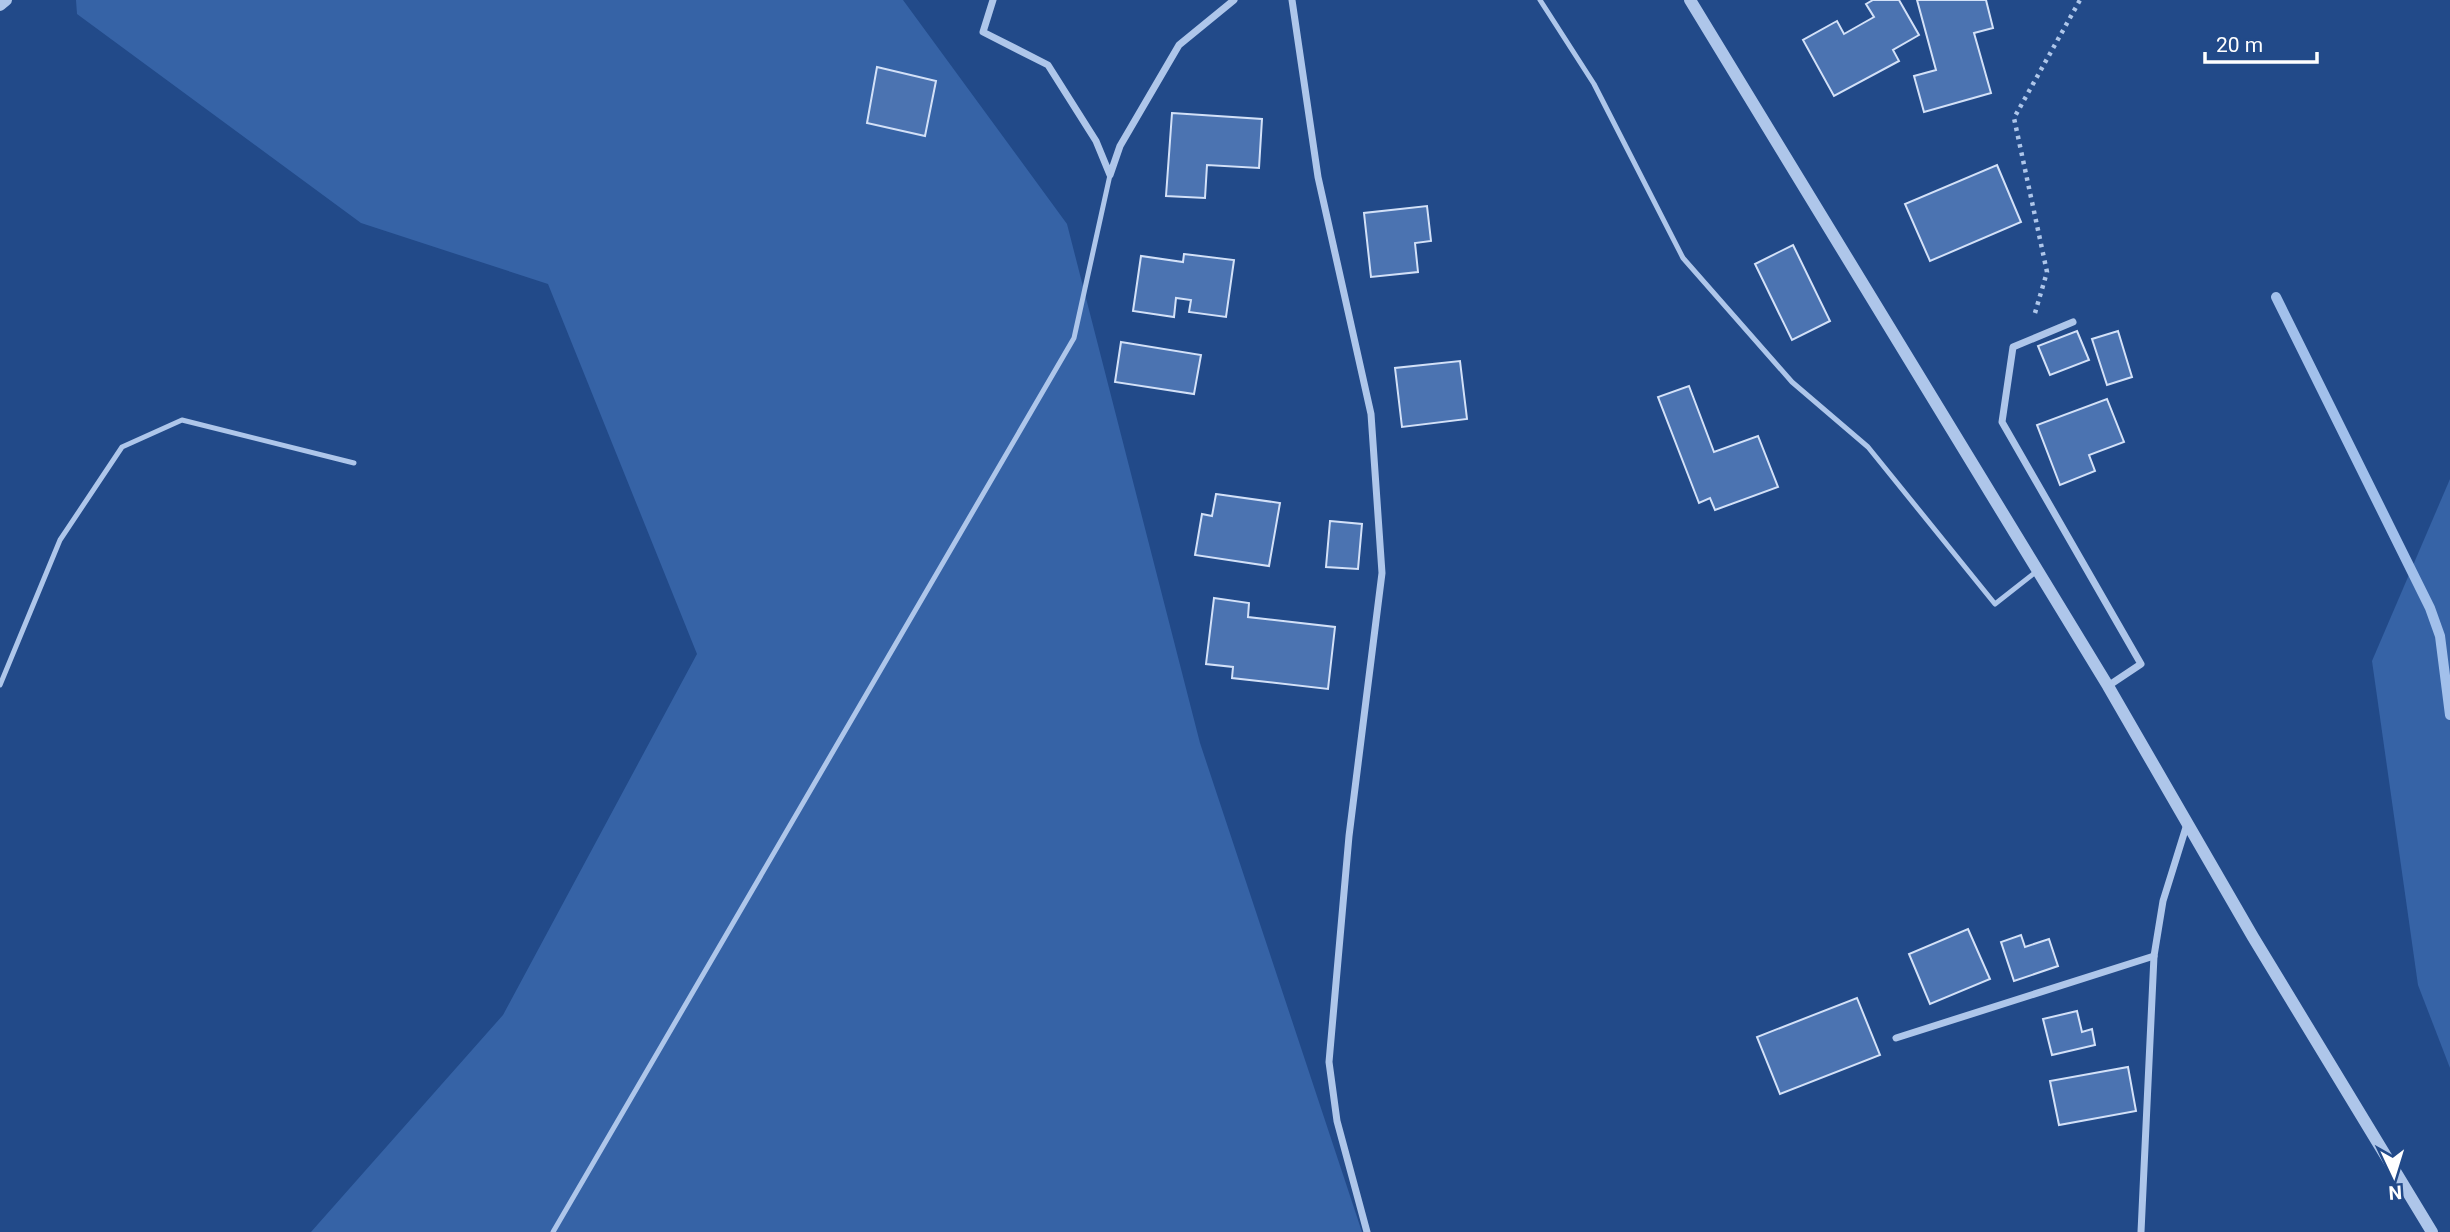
<svg xmlns="http://www.w3.org/2000/svg" width="2450" height="1232" font-family="Roboto,sans-serif">
<style>
.green{fill:#3663a6}
.lines{fill:none;stroke-linecap:round;stroke-linejoin:round}
.stream{stroke:#a2c0eb;stroke-width:10}
.building{fill:#4b73b1;stroke:#d3e1f8;stroke-width:2}
.path{stroke:#aec6ea;stroke-width:4.5;stroke-dasharray:3.5 5;stroke-linecap:butt}
.service{stroke:#aec6ea;stroke-width:5}
.minor{stroke:#aec6ea;stroke-width:7}
.tertiary{stroke:#aec6ea;stroke-width:12}
</style>
<rect width="100%" height="100%" fill="#224a89"/>
<g class="green">
<path d="M 76,0 L 903,0 L 1067,224 L 1200,743 L 1362,1232 L 311,1232 L 503,1015 L 697,654 L 548,284 L 361,223 L 77,14 Z"/>
<path d="M 2450,479 L 2450,1068 L 2418,985 L 2372,661 Z"/>
</g>
<g class="lines">
<path class="stream" d="M 2276,297 L 2430,608 L 2440,636 L 2450,715"/>
</g>
<g class="building">
<path d="M 1873,0 L 1899,0 L 1919,35 L 1893,50 L 1899,61 L 1834,96 L 1803,40 L 1837,21 L 1844,34 L 1874,17 L 1866,4 Z"/>
<path d="M 1917,0 L 1986,0 L 1993,28 L 1974,33 L 1991,93 L 1924,112 L 1914,76 L 1936,70 Z"/>
<path d="M 877,67 L 936,81 L 925,136 L 867,123 Z"/>
<path d="M 1172,113 L 1262,119 L 1259,168 L 1207,165 L 1205,198 L 1166,196 Z"/>
<path d="M 1997,165 L 2021,222 L 1930,261 L 1905,204 Z"/>
<path d="M 1427,206 L 1431,241 L 1415,243 L 1418,272 L 1371,277 L 1364,213 Z"/>
<path d="M 1793,245 L 1830,321 L 1792,340 L 1755,264 Z"/>
<path d="M 1184,254 L 1234,260 L 1226,317 L 1189,312 L 1191,300 L 1176,298 L 1174,317 L 1133,311 L 1141,256 L 1183,262 Z"/>
<path d="M 2077,331 L 2089,360 L 2050,375 L 2038,346 Z"/>
<path d="M 2118,331 L 2132,377 L 2107,385 L 2092,339 Z"/>
<path d="M 1121,342 L 1201,355 L 1194,394 L 1115,382 Z"/>
<path d="M 1460,361 L 1467,419 L 1402,427 L 1395,368 Z"/>
<path d="M 1689,386 L 1714,452 L 1758,436 L 1778,487 L 1715,510 L 1710,498 L 1699,503 L 1658,397 Z"/>
<path d="M 2107,399 L 2124,442 L 2089,455 L 2095,471 L 2060,485 L 2037,425 Z"/>
<path d="M 1216,494 L 1280,503 L 1269,566 L 1195,555 L 1202,514 L 1212,516 Z"/>
<path d="M 1330,521 L 1362,524 L 1358,569 L 1326,567 Z"/>
<path d="M 1214,598 L 1249,603 L 1248,617 L 1335,627 L 1328,689 L 1232,678 L 1233,667 L 1206,664 Z"/>
<path d="M 1968,929 L 1990,979 L 1930,1004 L 1909,954 Z"/>
<path d="M 2021,935 L 2025,947 L 2049,939 L 2058,966 L 2014,981 L 2001,942 Z"/>
<path d="M 1857,998 L 1880,1055 L 1780,1094 L 1757,1037 Z"/>
<path d="M 2077,1011 L 2082,1032 L 2092,1029 L 2095,1045 L 2052,1055 L 2043,1019 Z"/>
<path d="M 2128,1067 L 2136,1111 L 2059,1125 L 2050,1081 Z"/>
</g>
<g class="lines">
<path class="path" d="M 2035,313 L 2047,272 L 2014,118 L 2080,0"/>
<g class="service">
<path d="M 1540,0 L 1594,84 L 1683,258 L 1792,382 L 1868,447 L 1995,604 L 2037,571"/>
<path d="M 0,685 L 60,540 L 122,447 L 182,420 L 354,463"/>
<path d="M 553,1232 L 1074,338 L 1110,175"/>
</g>
<g class="minor">
<path d="M 993,0 L 983,32 L 1048,65 L 1096,141 L 1110,175 L 1120,146 L 1179,45 L 1234,0"/>
<path d="M 1292,0 L 1318,177 L 1371,414 L 1382,573 L 1349,836 L 1329,1062 L 1337,1121 L 1367,1232"/>
<path d="M 2073,322 L 2013,347 L 2002,422 L 2141,664 L 2108,686"/>
<path d="M 1896,1038 L 2154,956"/>
<path d="M 2141,1232 L 2154,956 L 2163,901 L 2187,824"/>
</g>
<g class="tertiary">
<path d="M 1690,0 L 2108,686 L 2253,937 L 2432,1232"/>
<path d="M 0,5 L 6,0"/>
</g>
</g>
<g transform="translate(2394 1176) rotate(176)" stroke="#224a89" stroke-width="5" paint-order="stroke">
<path d="M0-5L12 26L0 18L-12 26Z" fill="#ffffff"/>
<text y="-10" font-size="19" font-weight="bold" text-anchor="middle" fill="#ffffff">N</text>
</g>
<path d="M2205 52v10h112v-10" fill="none" stroke="#ffffff" stroke-width="3.5"/>
<text x="2216" y="52" font-size="21" fill="#ffffff" stroke="#224a89" stroke-width="5" paint-order="stroke">20 m</text>
</svg>
